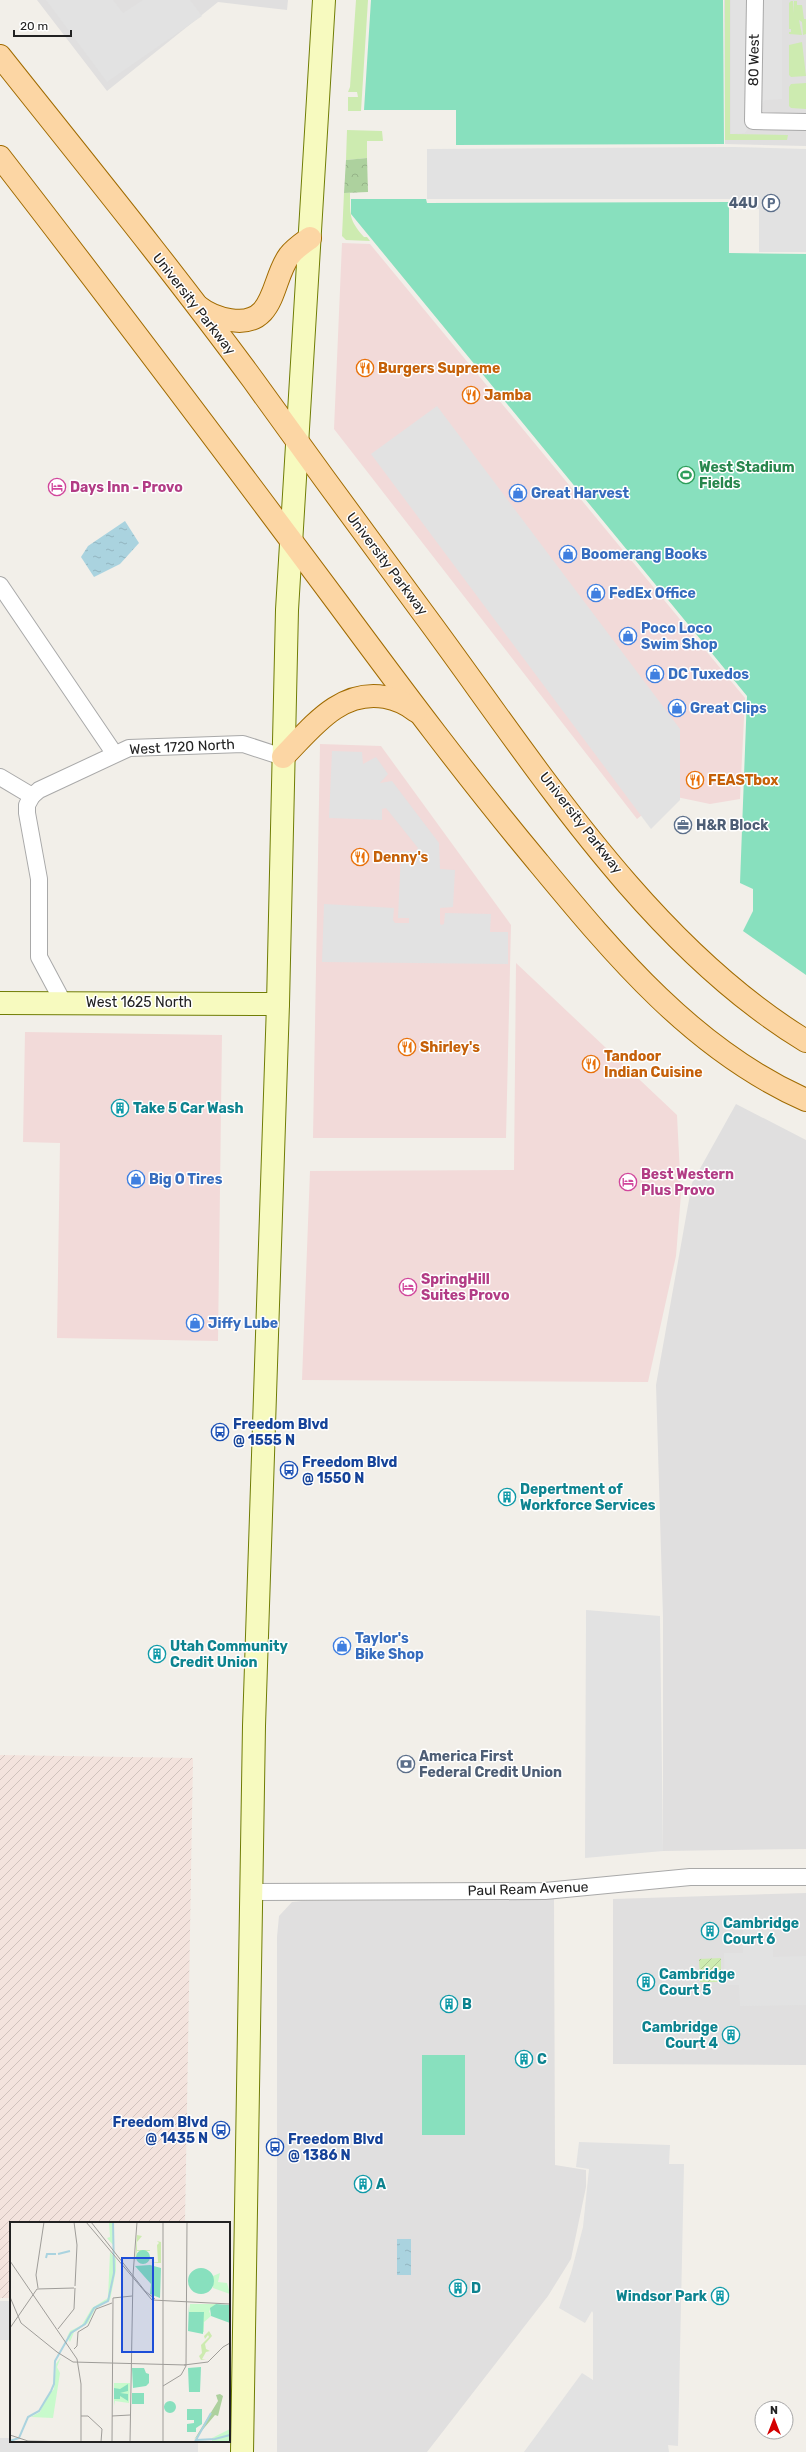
<svg xmlns="http://www.w3.org/2000/svg" width="806" height="2452" font-family="Rubik,sans-serif">
<style>
.residential{fill:#e0dfdf}
.commercial{fill:#f2dad9}
.military{fill:url(#military-furrows)}
.grass{fill:#cdebb0}
.forest{fill:url(#forest-crowns)}
.garden{fill:url(#garden-furrows)}
.pitch{fill:#88e0be}
.parking{fill:#e2e2e2}
.water{fill:url(#water-ripples)}
.lines{fill:none;stroke-linecap:round;stroke-linejoin:round}
.street-casing{stroke:#a9a9a9;stroke-width:18}
.secondary-casing{stroke:#707d05;stroke-width:24}
.primary-casing{stroke:#a06b00;stroke-width:24}
.street{stroke:#fff;stroke-width:16}
.secondary{stroke:#f7fabf;stroke-width:22}
.primary{stroke:#fcd6a4;stroke-width:22}
.labels{text-anchor:middle;dominant-baseline:central;stroke-width:3;stroke-linejoin:round;paint-order:stroke}
.street-label{font-size:14px;fill:#222;stroke:#fff}
.service-label{font-size:14px;font-weight:bold;fill:#4e5e75;stroke:#fff;text-anchor:start}
.food-label{font-size:14px;font-weight:bold;fill:#c56008;stroke:#fff;text-anchor:start}
.leisure-label{font-size:14px;font-weight:bold;fill:#27864d;stroke:#fff;text-anchor:start}
.hotel-label{font-size:14px;font-weight:bold;fill:#b23c85;stroke:#fff;text-anchor:start}
.shop-label{font-size:14px;font-weight:bold;fill:#366cbe;stroke:#fff;text-anchor:start}
.culture-label{font-size:14px;font-weight:bold;fill:#0d838f;stroke:#fff;text-anchor:start}
.transit-label{font-size:14px;font-weight:bold;fill:#164399;stroke:#fff;text-anchor:start}
.inset-river{fill:none;stroke:#aad3df;stroke-width:2}
.inset-road{fill:none;stroke:#9f9d99;stroke-width:1}
.view{fill:#1d4ed8;fill-opacity:0.15;stroke:#1d4ed8;stroke-width:2}
.inset-edge{fill:none;stroke:#222;stroke-width:2}
</style>
<defs>
<pattern id="military-furrows" width="10" height="10" patternUnits="userSpaceOnUse"><rect width="10" height="10" fill="#f3e3dd"/><path d="M-1 1l2-2M0 10L10 0M9 11l2-2" fill="none" stroke="#d0c2bd"/></pattern>
<pattern id="forest-crowns" width="20" height="18" patternUnits="userSpaceOnUse"><rect width="20" height="18" fill="#add19e"/><path d="M2 6a3 3 0 1 1 6 0M12 15a3 3 0 1 1 6 0" fill="none" stroke="#95b388"/></pattern>
<pattern id="garden-furrows" width="10" height="10" patternUnits="userSpaceOnUse"><rect width="10" height="10" fill="#cdebb0"/><path d="M-1 1l2-2M0 10L10 0M9 11l2-2" fill="none" stroke="#b0c997"/></pattern>
<pattern id="water-ripples" width="26" height="14" patternUnits="userSpaceOnUse"><rect width="26" height="14" fill="#aad3df"/><path d="M2 4q2-2 4 0t4 0M15 11q2-2 4 0t4 0" fill="none" stroke="#92b5bf"/></pattern>
</defs>
<rect width="100%" height="100%" fill="#f2efe9"/>
<g class="residential">
<path d="M 37,0 L 288,0 L 287,10 L 218,2 L 107,91 Z"/>
<path d="M 724,0 L 806,0 L 806,146 L 725,144 Z"/>
<path d="M 736,1104 L 806,1140 L 806,1849 L 663,1851 L 663,1617 L 656,1385 L 692,1183 Z"/>
<path d="M 806,1893 L 806,2065 L 613,2064 L 613,1899 Z"/>
<path d="M 554,1899 L 555,2165 L 586,2170 L 586,2187 L 571,2259 L 548,2296 L 427,2452 L 277,2452 L 277,1937 L 279,1916 L 292,1902 L 302,1901 Z"/>
</g>
<g class="commercial">
<path d="M 342,243 L 370,244 L 745,698 L 740,799 L 710,804 L 667,795 L 637,819 L 334,429 Z"/>
<path d="M 320,744 L 381,746 L 511,925 L 506,1138 L 313,1138 Z"/>
<path d="M 516,963 L 677,1115 L 681,1194 L 676,1256 L 648,1382 L 302,1380 L 310,1171 L 514,1170 Z"/>
<path d="M 25,1032 L 222,1035 L 218,1341 L 57,1338 L 60,1143 L 23,1142 Z"/>
</g>
<path class="military" d="M 0,1755 L 193,1758 L 185,2223 L 11,2223 L 11,2298 L 0,2298 Z"/>
<g class="grass">
<path d="M 356,0 L 368,0 L 361,111 L 348,111 L 348,97 L 358,97 L 357,92 L 348,92 L 350,87 Z"/>
<path d="M 725,0 L 730,0 L 730,134 L 788,135 L 787,140 L 725,140 Z"/>
<path d="M 791,1 L 793,1 L 794,13 L 794,1 L 797,1 L 797,5 L 802,5 L 804,19 L 806,19 L 806,34 L 803,35 L 802,22 L 799,20 L 802,35 L 789,34 L 789,32 L 791,32 L 791,29 L 789,29 L 789,3 Z"/>
<path d="M 802,42 L 806,76 L 791,77 L 789,75 L 789,45 Z"/>
<path d="M 806,83 L 806,109 L 791,108 L 789,106 L 789,87 L 791,84 Z"/>
<path d="M 347,130 L 382,131 L 383,141 L 367,141 L 367,158 L 346,160 Z"/>
<path d="M 344,193 L 350,193 C 350,215 349,220 364,237 L 367,237 L 370,241 L 346,240 L 342,236 Z"/>
</g>
<path class="forest" d="M 367,158 L 368,192 L 344,193 L 346,160 Z"/>
<path class="garden" d="M 721,1958 L 721,1982 L 700,1982 L 699,1959 Z"/>
<g class="pitch">
<path d="M 371,0 L 723,0 L 724,144 L 456,145 L 456,110 L 364,110 Z"/>
<path d="M 351,199 L 426,199 L 427,203 L 729,202 L 729,253 L 806,254 L 806,975 L 743,931 L 753,911 L 753,889 L 740,883 L 747,696 L 351,214 Z"/>
<rect x="422" y="2055" width="43" height="80"/>
</g>
<g class="parking">
<path d="M 46,0 L 113,0 L 123,13 L 143,0 L 190,0 L 202,16 L 107,82 Z"/>
<path d="M 731,0 L 782,0 L 782,99 L 765,100 L 745,133 L 731,134 Z"/>
<path d="M 734,147 L 806,149 L 806,252 L 759,252 L 759,209 L 736,208 L 736,199 L 427,199 L 427,149 Z"/>
<path d="M 437,406 L 680,729 L 680,800 L 651,829 L 371,454 Z"/>
<path d="M 332,751 L 362,752 L 363,764 L 376,757 L 388,774 L 380,783 L 392,781 L 439,843 L 440,869 L 455,870 L 453,907 L 440,908 L 440,923 L 441,925 L 444,924 L 445,913 L 491,914 L 490,932 L 508,932 L 508,964 L 322,962 L 324,904 L 394,908 L 393,920 L 395,923 L 409,923 L 409,918 L 398,918 L 401,851 L 415,852 L 418,848 L 386,808 L 382,809 L 382,820 L 329,818 Z"/>
<path d="M 586,1610 L 660,1616 L 663,1851 L 585,1858 Z"/>
<path d="M 743,1923 L 773,1923 L 773,1957 L 806,1956 L 806,2005 L 740,2006 L 739,1985 L 725,1985 L 724,1953 L 743,1953 Z"/>
<path d="M 579,2142 L 670,2145 L 669,2164 L 684,2164 L 678,2446 L 668,2445 L 669,2452 L 524,2452 L 582,2373 L 593,2380 L 593,2313 L 592,2311 L 585,2323 L 559,2308 L 571,2273 L 583,2227 L 589,2169 L 576,2167 Z"/>
<rect x="0" y="2301" width="11" height="39"/>
<path d="M 0,2438 L 11,2438 L 11,2441 L 198,2441 L 198,2452 L 0,2452 Z"/>
</g>
<g class="water">
<path d="M 125,521 L 139,543 L 120,564 L 94,577 L 81,557 L 88,546 Z"/>
<rect x="397" y="2239" width="14" height="36"/>
</g>
<g class="lines">
<defs>
<g id="street">
<path d="M 755,0 L 753,121 L 806,122"/>
<path d="M 0,585 L 114,753"/>
<path d="M 0,777 L 32,796 L 39,790 L 129,748 L 243,744 L 283,757"/>
<path d="M 32,796 L 27,805 L 27,813 L 39,879 L 39,957 L 63,1002"/>
<path d="M 250,1892 L 545,1891 L 690,1877 L 806,1877"/>
</g>
<g id="secondary">
<path d="M 0,1003 L 278,1004"/>
<path d="M 242,2452 L 254,1726 L 278,1004 L 287,610 L 324,0"/>
</g>
<g id="primary">
<path d="M 0,56 C 85,163 172,270 253,380 C 309,458 366,536 423,613 C 533,761 646,944 806,1041"/>
<path d="M 0,157 C 114,304 226,453 337,602 C 402,690 467,777 537,861 C 614,954 693,1050 806,1100"/>
<path d="M 199,307 C 209,315 218,318 230,320 C 276,328 271,280 289,256 C 294,249 303,243 310,238"/>
<path d="M 283,757 C 311,729 339,689 385,697 C 396,699 407,704 416,711"/>
</g>
</defs>
<use href="#street" class="street-casing"/>
<use href="#secondary" class="secondary-casing"/>
<use href="#primary" class="primary-casing"/>
<use href="#street" class="street"/>
<use href="#secondary" class="secondary"/>
<use href="#primary" class="primary"/>
</g>
<defs>
<symbol id="parking-ring" viewBox="-11 -11 22 22"><circle r="9.5" fill="#fff" stroke="#5c6f8a" stroke-width="1.5"/><path d="M-3.5-5.5H1a3.5 3.5 0 0 1 0 7H-1V5.5H-3.5ZM-1-3.4V-.6H.8a1.4 1.4 0 0 0 0-2.8Z" fill="#5c6f8a"/></symbol>
<symbol id="restaurant-ring" viewBox="-11 -11 22 22"><circle r="9.5" fill="#fff" stroke="#e8710a" stroke-width="1.5"/><path d="M-5-6h1v4h1v-4h1v4h1v-4h1v5L-1.5 .5V6h-2V.5L-5-1ZM5-6V6H3V1.5H1.5Q1.5-4 5-6Z" fill="#e8710a"/></symbol>
<symbol id="stadium-ring" viewBox="-11 -11 22 22"><circle r="9.5" fill="#fff" stroke="#2e9e5b" stroke-width="1.5"/><path d="M0-5a6.5 5 0 1 0 0 10a6.5 5 0 1 0 0-10ZM-3.5-1.8h7v3.6h-7Z" fill="#2e9e5b"/></symbol>
<symbol id="hotel-ring" viewBox="-11 -11 22 22"><circle r="9.5" fill="#fff" stroke="#d1479c" stroke-width="1.5"/><path d="M-6-4.5h1.5V1H6V5H4.5V3h-9V5H-6ZM-4 0a1.8 1.8 0 1 1 3.6 0ZM.5 0V-2.5h3Q6-2.5 6 0Z" fill="#d1479c"/></symbol>
<symbol id="shop-ring" viewBox="-11 -11 22 22"><circle r="9.5" fill="#fff" stroke="#3f7fe0" stroke-width="1.5"/><path d="M-5-2.5h2.3a2.7 3.5 0 0 1 5.4 0H5L5.5 6h-11ZM-1.5-2.5h3a1.5 2.3 0 0 0-3 0Z" fill="#3f7fe0"/></symbol>
<symbol id="office-ring" viewBox="-11 -11 22 22"><circle r="9.5" fill="#fff" stroke="#5c6f8a" stroke-width="1.5"/><path d="M-6-3h4V-5.5h4V-3h4V5H-6ZM-1-4.5V-3h2v-1.5ZM-6 0V1H6V0Z" fill="#5c6f8a"/></symbol>
<symbol id="building-ring" viewBox="-11 -11 22 22"><circle r="9.5" fill="#fff" stroke="#0f9aa8" stroke-width="1.5"/><path d="M-4-6H4V6H1V3H-1V6H-4ZM-2.5-4.3h1.7v1.8h-1.7ZM.8-4.3h1.7v1.8H.8ZM-2.5-1h1.7V.8h-1.7ZM.8-1h1.7V.8H.8Z" fill="#0f9aa8"/></symbol>
<symbol id="bus-ring" viewBox="-11 -11 22 22"><circle r="9.5" fill="#fff" stroke="#1a4fb4" stroke-width="1.5"/><path d="M-5-6H5V4H4V6H2V4H-2V6H-4V4H-5ZM-3.5-4V0h7V-4ZM-3.5 1.2v1.5H-2V1.2ZM2 1.2v1.5H3.5V1.2Z" fill="#1a4fb4"/></symbol>
<symbol id="bank-ring" viewBox="-11 -11 22 22"><circle r="9.5" fill="#fff" stroke="#5c6f8a" stroke-width="1.5"/><path d="M-6-4H6V4H-6ZM0-2.3a2.3 2.3 0 1 0 0 4.6a2.3 2.3 0 1 0 0-4.6Z" fill="#5c6f8a"/></symbol>
</defs>
<g fill-rule="evenodd">
<use href="#parking-ring" x="761" y="193" width="20" height="20"/>
<use href="#restaurant-ring" x="355" y="358" width="20" height="20"/>
<use href="#restaurant-ring" x="461" y="385" width="20" height="20"/>
<use href="#stadium-ring" x="676" y="465" width="20" height="20"/>
<use href="#hotel-ring" x="47" y="477" width="20" height="20"/>
<use href="#shop-ring" x="508" y="483" width="20" height="20"/>
<use href="#shop-ring" x="558" y="544" width="20" height="20"/>
<use href="#shop-ring" x="586" y="583" width="20" height="20"/>
<use href="#shop-ring" x="618" y="626" width="20" height="20"/>
<use href="#shop-ring" x="645" y="664" width="20" height="20"/>
<use href="#shop-ring" x="667" y="698" width="20" height="20"/>
<use href="#restaurant-ring" x="685" y="770" width="20" height="20"/>
<use href="#office-ring" x="673" y="815" width="20" height="20"/>
<use href="#restaurant-ring" x="350" y="847" width="20" height="20"/>
<use href="#restaurant-ring" x="397" y="1037" width="20" height="20"/>
<use href="#restaurant-ring" x="581" y="1054" width="20" height="20"/>
<use href="#building-ring" x="110" y="1098" width="20" height="20"/>
<use href="#shop-ring" x="126" y="1169" width="20" height="20"/>
<use href="#hotel-ring" x="618" y="1172" width="20" height="20"/>
<use href="#hotel-ring" x="398" y="1277" width="20" height="20"/>
<use href="#shop-ring" x="185" y="1313" width="20" height="20"/>
<use href="#bus-ring" x="210" y="1422" width="20" height="20"/>
<use href="#bus-ring" x="279" y="1460" width="20" height="20"/>
<use href="#building-ring" x="497" y="1487" width="20" height="20"/>
<use href="#shop-ring" x="332" y="1636" width="20" height="20"/>
<use href="#building-ring" x="147" y="1644" width="20" height="20"/>
<use href="#bank-ring" x="396" y="1754" width="20" height="20"/>
<use href="#building-ring" x="700" y="1921" width="20" height="20"/>
<use href="#building-ring" x="636" y="1972" width="20" height="20"/>
<use href="#building-ring" x="439" y="1994" width="20" height="20"/>
<use href="#building-ring" x="721" y="2025" width="20" height="20"/>
<use href="#building-ring" x="514" y="2049" width="20" height="20"/>
<use href="#bus-ring" x="211" y="2120" width="20" height="20"/>
<use href="#bus-ring" x="265" y="2137" width="20" height="20"/>
<use href="#building-ring" x="353" y="2174" width="20" height="20"/>
<use href="#building-ring" x="448" y="2278" width="20" height="20"/>
<use href="#building-ring" x="710" y="2286" width="20" height="20"/>
</g>
<g class="labels">
<g class="street-label">
<text transform="translate(754 60) rotate(-89)">80 West</text>
<text transform="translate(194 304) rotate(52)">University Parkway</text>
<text transform="translate(387 564) rotate(53)">University Parkway</text>
<text transform="translate(182 747) rotate(-3)">West 1720 North</text>
<text transform="translate(581 823) rotate(52)">University Parkway</text>
<text x="139" y="1002">West 1625 North</text>
<text transform="translate(528 1889) rotate(-2)">Paul Ream Avenue</text>
</g>
<g class="service-label">
<text x="758" y="203" text-anchor="end">44U</text>
<text x="696" y="825">H&amp;R Block</text>
<text x="419" y="1756">America First<tspan x="419" dy="16">Federal Credit Union</tspan></text>
</g>
<g class="food-label">
<text x="378" y="368">Burgers Supreme</text>
<text x="484" y="395">Jamba</text>
<text x="708" y="780">FEASTbox</text>
<text x="373" y="857">Denny's</text>
<text x="420" y="1047">Shirley's</text>
<text x="604" y="1056">Tandoor<tspan x="604" dy="16">Indian Cuisine</tspan></text>
</g>
<g class="leisure-label">
<text x="699" y="467">West Stadium<tspan x="699" dy="16">Fields</tspan></text>
</g>
<g class="hotel-label">
<text x="70" y="487">Days Inn - Provo</text>
<text x="641" y="1174">Best Western<tspan x="641" dy="16">Plus Provo</tspan></text>
<text x="421" y="1279">SpringHill<tspan x="421" dy="16">Suites Provo</tspan></text>
</g>
<g class="shop-label">
<text x="531" y="493">Great Harvest</text>
<text x="581" y="554">Boomerang Books</text>
<text x="609" y="593">FedEx Office</text>
<text x="641" y="628">Poco Loco<tspan x="641" dy="16">Swim Shop</tspan></text>
<text x="668" y="674">DC Tuxedos</text>
<text x="690" y="708">Great Clips</text>
<text x="149" y="1179">Big O Tires</text>
<text x="208" y="1323">Jiffy Lube</text>
<text x="355" y="1638">Taylor's<tspan x="355" dy="16">Bike Shop</tspan></text>
</g>
<g class="culture-label">
<text x="133" y="1108">Take 5 Car Wash</text>
<text x="520" y="1489">Depertment of<tspan x="520" dy="16">Workforce Services</tspan></text>
<text x="170" y="1646">Utah Community<tspan x="170" dy="16">Credit Union</tspan></text>
<text x="723" y="1923">Cambridge<tspan x="723" dy="16">Court 6</tspan></text>
<text x="659" y="1974">Cambridge<tspan x="659" dy="16">Court 5</tspan></text>
<text x="462" y="2004">B</text>
<text x="718" y="2027" text-anchor="end">Cambridge<tspan x="718" dy="16">Court 4</tspan></text>
<text x="537" y="2059">C</text>
<text x="376" y="2184">A</text>
<text x="471" y="2288">D</text>
<text x="707" y="2296" text-anchor="end">Windsor Park</text>
</g>
<g class="transit-label">
<text x="233" y="1424">Freedom Blvd<tspan x="233" dy="16">@ 1555 N</tspan></text>
<text x="302" y="1462">Freedom Blvd<tspan x="302" dy="16">@ 1550 N</tspan></text>
<text x="208" y="2122" text-anchor="end">Freedom Blvd<tspan x="208" dy="16">@ 1435 N</tspan></text>
<text x="288" y="2139">Freedom Blvd<tspan x="288" dy="16">@ 1386 N</tspan></text>
</g>
</g>
<g transform="translate(10 2222)">
<rect width="220" height="220" fill="#f2efe9"/>
<path d="M 127,13 L 132,14 L 127,20 L 127,28 L 140,28 L 140,41 L 148,40 L 147,23 L 149,21 L 147,19 L 151,20 L 151,41 L 140,41 L 140,29 L 127,29 L 125,40 ZM 199,109 L 202,114 L 195,122 L 196,127 L 200,129 L 196,130 L 192,137 L 196,137 L 191,138 L 189,134 L 192,131 L 191,123 L 199,115 L 198,113 L 195,117 L 194,114 Z" fill="#cdebb0"/>
<path d="M 210,172 L 213,174 L 208,194 L 205,193 L 184,218 L 208,179 L 206,173 Z" fill="#add19e"/>
<path d="M 99,0 L 102,0 L 104,24 L 97,16 L 100,15 ZM 100,30 L 106,37 L 106,48 L 100,78 L 85,87 L 78,101 L 64,110 L 60,120 L 57,115 L 60,109 L 72,103 L 82,86 L 98,76 ZM 210,51 L 208,60 L 217,61 L 220,72 L 203,66 L 203,54 ZM 180,82 L 206,82 L 199,89 L 201,94 L 194,100 L 194,110 L 192,110 L 193,91 L 179,90 ZM 51,135 L 47,145 L 50,151 L 43,196 L 21,195 L 30,190 L 35,177 L 44,167 L 46,142 ZM 104,161 L 120,161 L 119,181 L 105,179 L 104,184 ZM 220,207 L 220,219 L 202,219 L 202,216 Z" fill="#c8facc"/>
<path d="M126 35a7 7 0 1 1 14 0a7 7 0 1 1-14 0ZM 140,43 L 151,46 L 150,76 L 140,72 L 141,62 L 125,44 ZM178 59a13 13 0 1 1 26 0a13 13 0 1 1-26 0ZM 179,82 L 179,90 L 194,90 L 193,112 L 178,109 ZM 206,82 L 220,83 L 220,101 L 201,94 L 200,86 ZM 191,145 L 190,170 L 179,170 L 178,146 ZM 122,146 L 134,146 L 136,151 L 139,152 L 139,161 L 136,164 L 123,166 ZM 118,162 L 118,169 L 110,171 L 118,172 L 118,179 L 110,174 L 110,177 L 104,177 L 104,166 L 110,167 ZM 122,171 L 134,171 L 134,182 L 122,182 ZM154 185a6 6 0 1 1 12 0a6 6 0 1 1-12 0ZM 177,187 L 192,187 L 192,202 L 186,206 L 186,210 L 177,210 L 177,202 L 184,201 L 184,198 L 177,198 Z" fill="#88e0be"/>
<path class="inset-river" d="M 48,32 L 60,29M 36,36 L 37,32 L 46,32M 201,191 L 186,218 L 205,217 L 220,213M 0,219 L 9,216 L 18,195 L 29,189 L 41,169 L 44,162 L 45,139 L 61,111 L 75,102 L 84,86 L 98,79 L 104,51 L 103,0"/>
<path class="inset-road" d="M 64,0 L 67,23 L 65,64M 76,0 L 142,78 L 220,82M 81,0 L 135,69 L 145,77M 0,39 L 67,137 L 71,162 L 71,220M 123,53 L 127,0M 28,66 L 26,53 L 34,0M 0,75 L 11,101 L 47,130 L 63,140 L 176,143M 0,106 L 27,67 L 64,66M 48,107 L 64,87 L 65,66M 64,127 L 67,124 L 68,110 L 78,104 L 86,87 L 102,81M 174,143 L 198,140 L 213,125 L 220,121M 153,164 L 171,153 L 176,144 L 177,0M 71,194 L 78,194 L 92,207 L 91,220M 102,194 L 120,193M 0,213 L 18,219 L 66,220M 102,220 L 103,76 L 122,74M 120,220 L 123,53M 153,220 L 153,0M 154,220 L 172,220"/>
<path class="view" d="M 112,36 L 143,36 L 143,130 L 112,130 Z"/>
<rect width="220" height="220" class="inset-edge"/>
</g>
<g transform="translate(774 2420)"><circle r="19" fill="#ffffff" stroke="#a7a7a7"/>
<path d="M0-3L7 15L0 10L-7 15Z" fill="#d40000"/>
<text y="-6" font-size="11" font-weight="bold" text-anchor="middle" fill="#222222">N</text>
</g>
<path d="M14 30v6h57v-6" fill="none" stroke="#222222" stroke-width="2"/>
<text x="20" y="30" font-size="12" fill="#222222" stroke="#ffffff" stroke-width="3" paint-order="stroke">20 m</text>
</svg>
